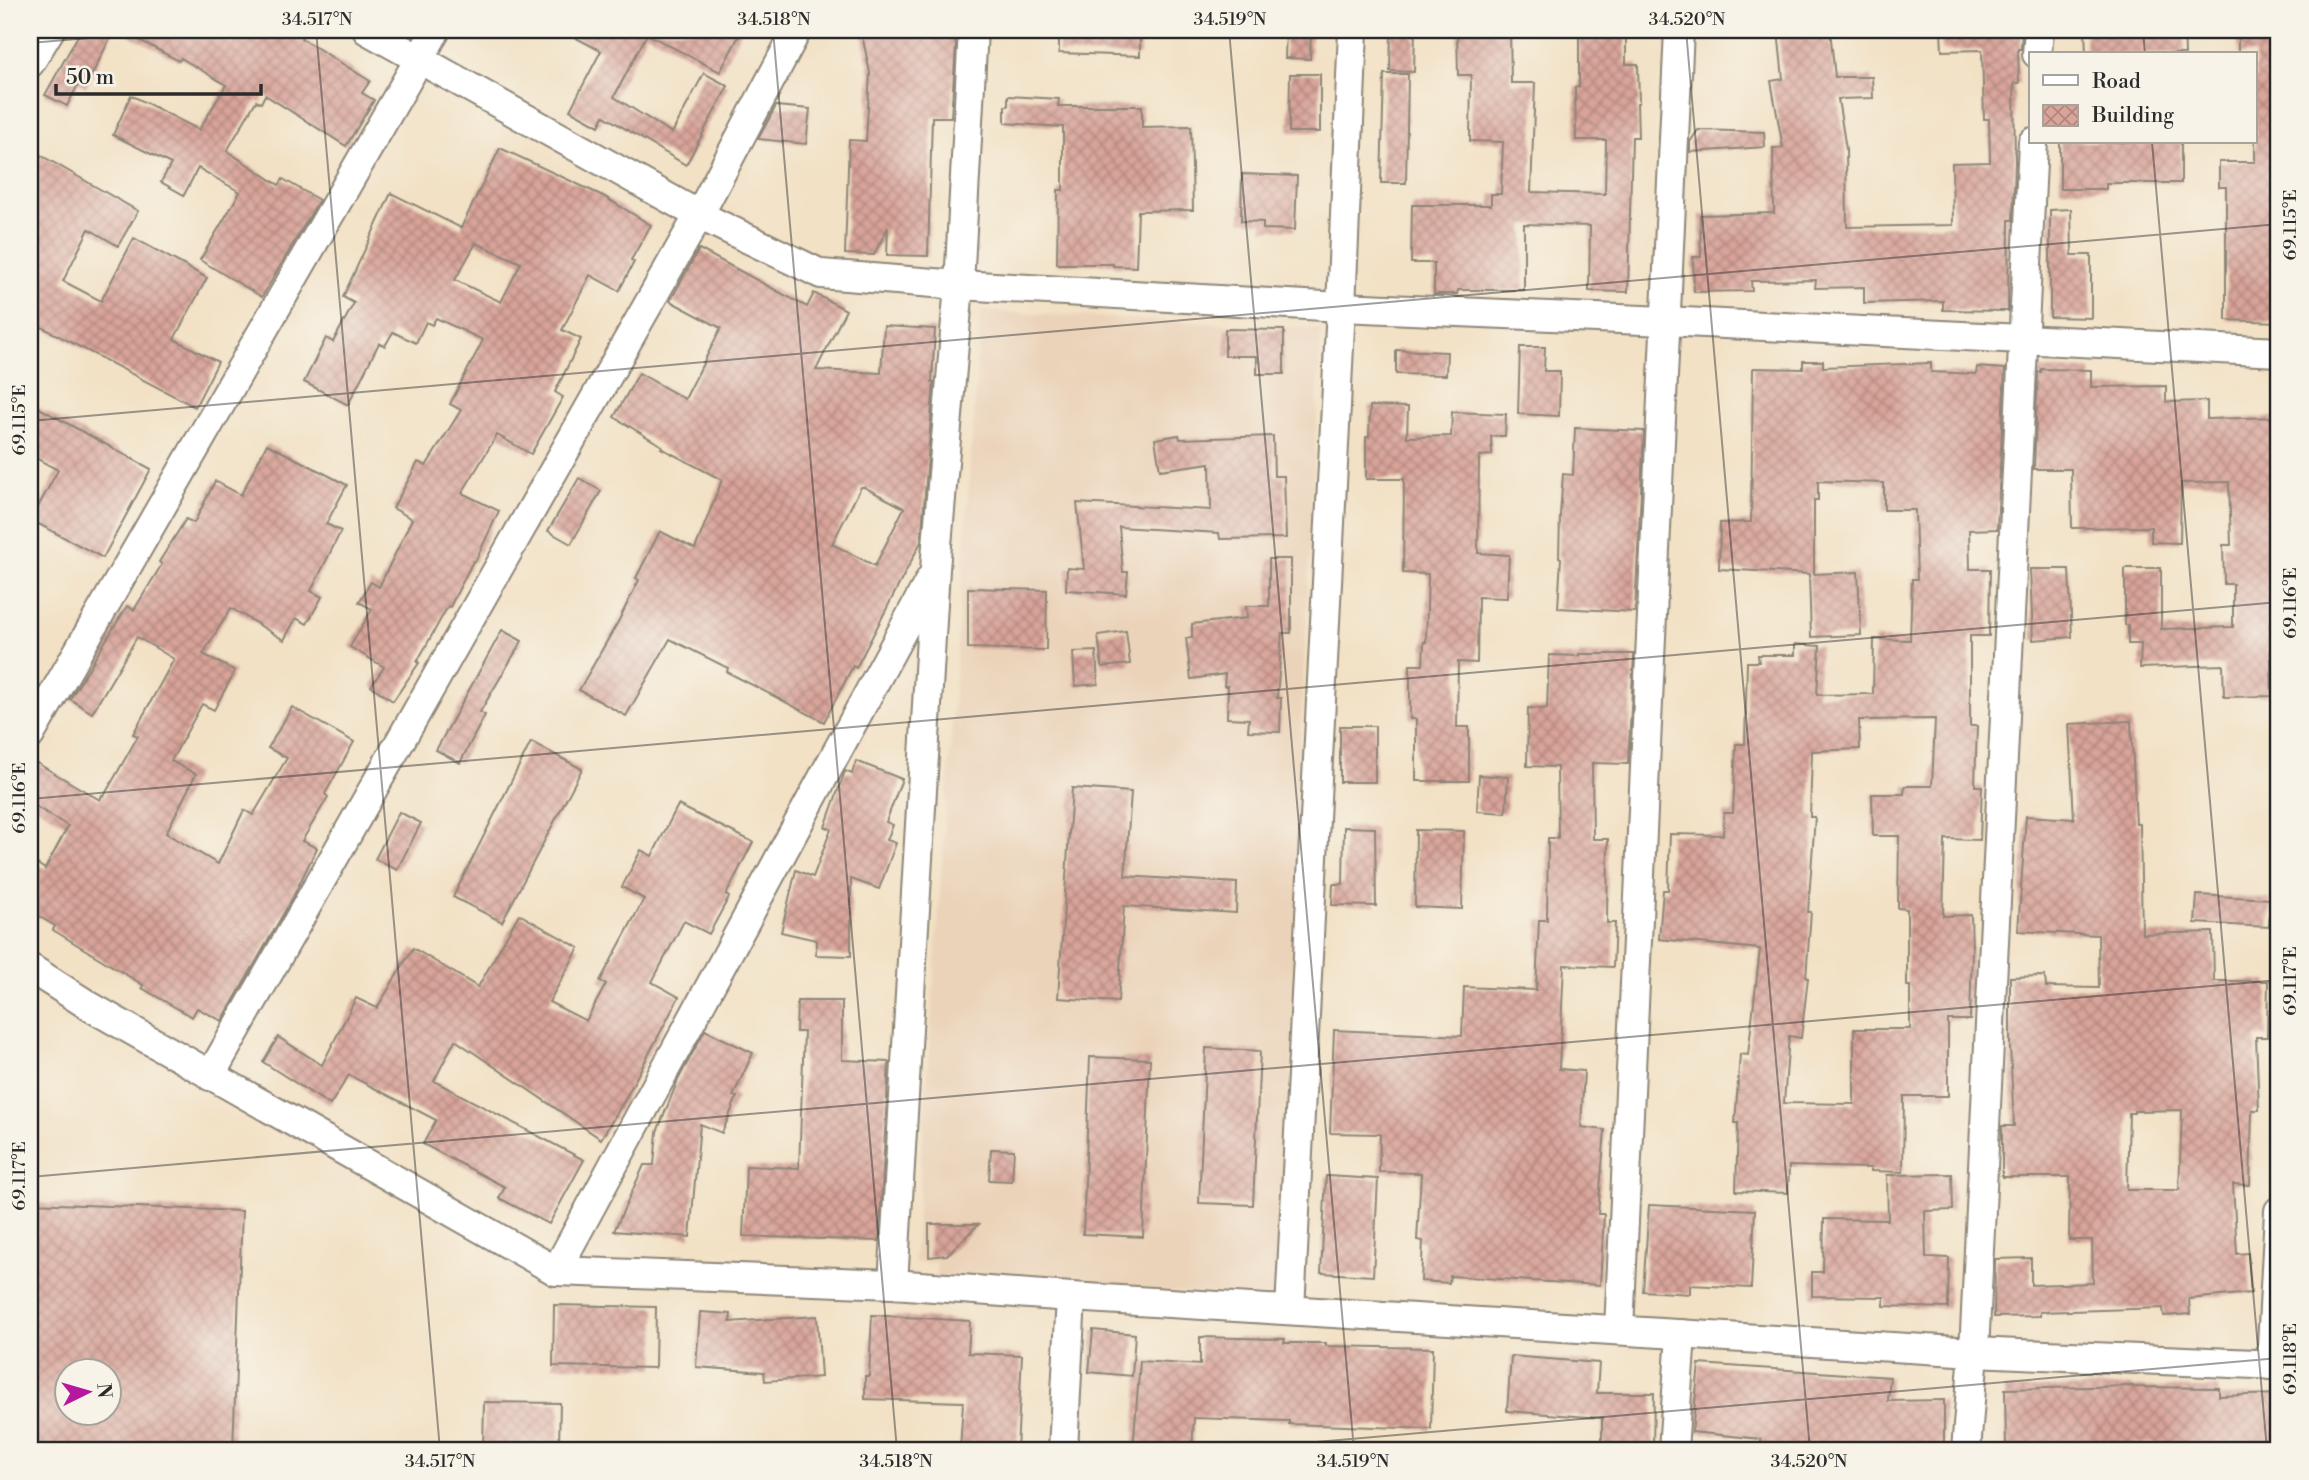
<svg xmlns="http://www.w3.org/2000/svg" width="2309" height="1480" font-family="'Libre Bodoni',serif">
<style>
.built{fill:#ebd3b9}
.building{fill:url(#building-cross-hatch);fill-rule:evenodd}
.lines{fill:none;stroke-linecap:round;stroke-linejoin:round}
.street-casing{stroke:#8e8678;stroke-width:32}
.street{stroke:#fff;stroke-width:28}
.ticks{fill:none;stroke:#2b2b2b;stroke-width:2;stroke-opacity:0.45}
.neatline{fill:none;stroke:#2b2b2b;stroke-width:2.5}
.ticks-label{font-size:18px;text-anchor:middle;fill:#2b2b2b}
</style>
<defs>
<pattern id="building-cross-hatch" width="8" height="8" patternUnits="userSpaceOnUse" patternTransform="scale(1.75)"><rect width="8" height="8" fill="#d9a49a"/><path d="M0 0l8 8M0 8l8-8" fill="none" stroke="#b0867e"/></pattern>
</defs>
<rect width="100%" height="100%" fill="#f7f3e8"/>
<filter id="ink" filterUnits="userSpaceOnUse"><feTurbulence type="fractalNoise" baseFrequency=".0143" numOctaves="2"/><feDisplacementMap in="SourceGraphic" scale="14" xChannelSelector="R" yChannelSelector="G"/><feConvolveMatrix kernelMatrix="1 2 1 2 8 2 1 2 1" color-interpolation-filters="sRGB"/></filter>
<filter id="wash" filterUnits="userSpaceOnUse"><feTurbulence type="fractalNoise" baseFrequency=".00686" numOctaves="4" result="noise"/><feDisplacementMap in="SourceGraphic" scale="28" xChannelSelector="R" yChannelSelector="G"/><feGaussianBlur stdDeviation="1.57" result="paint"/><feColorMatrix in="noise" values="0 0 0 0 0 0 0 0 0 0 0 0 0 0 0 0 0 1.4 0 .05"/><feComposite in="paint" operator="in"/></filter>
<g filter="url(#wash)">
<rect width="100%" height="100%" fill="#f2e1c5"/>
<path class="built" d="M 981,311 L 1321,329 L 1300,746 L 1308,747 L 1279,1297 L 936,1279 L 937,1263 L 914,1262 Z"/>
<g id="blocks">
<g class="building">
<path d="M 81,30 L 114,30 L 86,87 L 79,83 L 67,106 L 45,95 Z"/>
<path d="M 120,30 L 306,30 L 301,38 L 370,81 L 362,93 L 374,100 L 346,146 L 265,95 L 261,103 L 256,101 L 227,151 L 279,185 L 283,179 L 319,200 L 262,297 L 200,260 L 240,192 L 198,168 L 184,195 L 161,182 L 171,164 L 113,135 L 131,95 L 199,130 L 226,85 L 181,58 L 179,61 Z"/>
<path d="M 561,30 L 742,30 L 720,72 L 647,34 L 614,97 L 672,133 L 704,73 L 728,86 L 686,165 L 604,116 L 599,126 L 570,110 L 601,51 Z"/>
<path d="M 861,30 L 952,30 L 956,45 L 951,117 L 932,117 L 928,256 L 887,255 L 888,227 L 874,255 L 845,254 L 849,140 L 866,141 L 870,73 Z"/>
<path d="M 1059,30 L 1140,30 L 1140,56 L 1059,53 Z"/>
<path d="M 1286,30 L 1311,31 L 1310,59 L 1285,58 Z"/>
<path d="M 1391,30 L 1415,30 L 1414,72 L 1390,71 Z"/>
<path d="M 1457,30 L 1510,30 L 1511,83 L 1535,83 L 1531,192 L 1605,194 L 1606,140 L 1576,140 L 1575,87 L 1579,87 L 1579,30 L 1626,30 L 1626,64 L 1638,64 L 1639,103 L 1637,103 L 1638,137 L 1632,137 L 1628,292 L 1589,291 L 1590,226 L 1524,224 L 1524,290 L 1458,290 L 1457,294 L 1434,294 L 1434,263 L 1411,263 L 1412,205 L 1491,205 L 1491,194 L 1501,194 L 1503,142 L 1470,141 L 1471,75 L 1458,75 Z"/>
<path d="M 1778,30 L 1830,30 L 1835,77 L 1872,77 L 1873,98 L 1838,99 L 1846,149 L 1847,227 L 1953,225 L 1952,163 L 1990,162 L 1989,119 L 1984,119 L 1982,50 L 1942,51 L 1941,30 L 2022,30 L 2021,49 L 2018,49 L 2019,83 L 2014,83 L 2015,162 L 2013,220 L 2009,220 L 2008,311 L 1943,310 L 1943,301 L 1864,303 L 1864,287 L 1815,288 L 1816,280 L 1751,281 L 1752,291 L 1694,292 L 1693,257 L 1701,257 L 1700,215 L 1774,213 L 1773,148 L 1783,148 L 1771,81 L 1783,79 Z"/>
<path d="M 2085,30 L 2184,30 L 2185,54 L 2086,54 Z"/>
<path d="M 2238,30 L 2279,30 L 2279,130 L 2275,130 L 2276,190 L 2279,190 L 2279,322 L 2226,320 L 2226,187 L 2219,187 L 2219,162 L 2255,162 L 2255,54 L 2238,54 Z"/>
<path d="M 1290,74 L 1320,74 L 1320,132 L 1289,132 Z"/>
<path d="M 1384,74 L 1408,74 L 1406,183 L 1381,183 Z"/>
<path d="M 1008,96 L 1059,99 L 1058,106 L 1142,106 L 1142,127 L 1191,126 L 1193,210 L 1138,211 L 1136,267 L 1113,266 L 1113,264 L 1057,264 L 1058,190 L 1063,190 L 1063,127 L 1005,123 L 1005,106 L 1008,106 Z"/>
<path d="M 776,106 L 810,109 L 806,144 L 758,139 Z"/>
<path d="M 1698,130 L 1764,132 L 1765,147 L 1690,152 L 1690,142 Z"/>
<path d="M 2060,142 L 2181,142 L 2181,183 L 2106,183 L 2106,189 L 2060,189 Z"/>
<path d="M 500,148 L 603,196 L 651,225 L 631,260 L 634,262 L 619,291 L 590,275 L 562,330 L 581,339 L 555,392 L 563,397 L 531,454 L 497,435 L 462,493 L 499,511 L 475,562 L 473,561 L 450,607 L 448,606 L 417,662 L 419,663 L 393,701 L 371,686 L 384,667 L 350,647 L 372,609 L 359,602 L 371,582 L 379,587 L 412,519 L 393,508 L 418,462 L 426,466 L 461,410 L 450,404 L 483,340 L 436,318 L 432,325 L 426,322 L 416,343 L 393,332 L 385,346 L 379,343 L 348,405 L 304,382 L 326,338 L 333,342 L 354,303 L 343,297 L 391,193 L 461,228 ZM 476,243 L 521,263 L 501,302 L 455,280 Z"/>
<path d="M 30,149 L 138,211 L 118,246 L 89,229 L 63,281 L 101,301 L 134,238 L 207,278 L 174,339 L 218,362 L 195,407 L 30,321 Z"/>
<path d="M 1242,174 L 1297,176 L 1295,230 L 1263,229 L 1263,222 L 1241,221 Z"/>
<path d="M 2071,209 L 2072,255 L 2091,255 L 2091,318 L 2050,317 L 2050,210 Z"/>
<path d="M 699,249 L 807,307 L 814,293 L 846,310 L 816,370 L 881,373 L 884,326 L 935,329 L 932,382 L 934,382 L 921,542 L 856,668 L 853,666 L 824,722 L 727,672 L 728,668 L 670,639 L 626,716 L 579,690 L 619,620 L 639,580 L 636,578 L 660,531 L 695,549 L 722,480 L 661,448 L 662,446 L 614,417 L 639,373 L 685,399 L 721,328 L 670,301 ZM 861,487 L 864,487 L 904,508 L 875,566 L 832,544 Z"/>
<path d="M 1225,329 L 1284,330 L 1284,374 L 1257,374 L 1257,356 L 1225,356 Z"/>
<path d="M 1520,347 L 1545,347 L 1544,371 L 1560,371 L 1559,416 L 1518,414 Z"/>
<path d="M 1396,350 L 1447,352 L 1446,375 L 1396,374 Z"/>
<path d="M 1803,361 L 1823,361 L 1823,367 L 1931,363 L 1931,372 L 1976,374 L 1977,367 L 2005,369 L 1997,529 L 1969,530 L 1970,569 L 1990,569 L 1989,636 L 1970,636 L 1970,726 L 1977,726 L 1975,786 L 1982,786 L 1980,840 L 1945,839 L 1943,916 L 1971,915 L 1972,949 L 1970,1020 L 1948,1020 L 1948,1096 L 1904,1096 L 1903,1172 L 1871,1171 L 1871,1168 L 1789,1166 L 1788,1193 L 1736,1191 L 1738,1123 L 1735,1123 L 1740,1054 L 1748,1055 L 1760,949 L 1659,939 L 1663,890 L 1668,890 L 1670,834 L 1723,835 L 1724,813 L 1733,813 L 1736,744 L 1745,744 L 1747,662 L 1759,662 L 1758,655 L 1795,655 L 1795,644 L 1820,646 L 1817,695 L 1873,694 L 1874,639 L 1910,640 L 1912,579 L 1917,579 L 1915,510 L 1884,510 L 1884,483 L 1818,481 L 1818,500 L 1814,500 L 1814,574 L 1858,572 L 1861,635 L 1811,637 L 1809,574 L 1719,569 L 1720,523 L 1751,522 L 1753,368 L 1803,369 ZM 1935,719 L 1932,786 L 1905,786 L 1904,794 L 1872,794 L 1873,836 L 1899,836 L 1898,908 L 1907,909 L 1907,986 L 1910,986 L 1910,1029 L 1854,1029 L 1854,1104 L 1784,1103 L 1789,1036 L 1801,1038 L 1808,978 L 1806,978 L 1811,912 L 1808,912 L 1815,817 L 1810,817 L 1812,751 L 1860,749 L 1859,720 Z"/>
<path d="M 2041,369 L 2091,370 L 2091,387 L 2166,386 L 2166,402 L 2207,401 L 2207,419 L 2279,417 L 2279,481 L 2273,481 L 2274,544 L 2279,544 L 2279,624 L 2270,624 L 2272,696 L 2224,697 L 2223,665 L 2140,668 L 2141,644 L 2128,644 L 2128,625 L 2125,625 L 2125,568 L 2161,568 L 2161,629 L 2233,627 L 2233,584 L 2224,584 L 2223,545 L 2231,545 L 2229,482 L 2181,483 L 2180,543 L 2151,542 L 2151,527 L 2072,528 L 2071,469 L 2034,469 L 2038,372 L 2041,372 Z"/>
<path d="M 30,403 L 151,469 L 103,558 L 31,520 L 58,470 L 30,455 Z"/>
<path d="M 1370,406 L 1408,407 L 1407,437 L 1451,436 L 1452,412 L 1506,414 L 1505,436 L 1491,436 L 1492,455 L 1479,456 L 1478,553 L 1509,555 L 1507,598 L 1478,597 L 1477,663 L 1458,662 L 1457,727 L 1469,727 L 1469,781 L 1416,781 L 1416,719 L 1410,719 L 1410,665 L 1423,665 L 1424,642 L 1426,642 L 1428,574 L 1403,573 L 1404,479 L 1366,479 L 1366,437 L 1369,437 Z"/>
<path d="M 1575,428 L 1644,431 L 1635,612 L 1558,608 L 1561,558 L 1559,557 L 1560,515 L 1563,474 L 1573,475 Z"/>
<path d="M 1179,435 L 1180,439 L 1273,436 L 1274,476 L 1284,476 L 1286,538 L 1220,539 L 1219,533 L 1119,527 L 1123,572 L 1128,572 L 1126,594 L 1066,590 L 1067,568 L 1084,569 L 1077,503 L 1211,510 L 1210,463 L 1160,470 L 1155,439 Z"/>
<path d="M 267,444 L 347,485 L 326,524 L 341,531 L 311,591 L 322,597 L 307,624 L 296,618 L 284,640 L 231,608 L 203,654 L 235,671 L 214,710 L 202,704 L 171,761 L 196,774 L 166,833 L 218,864 L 244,810 L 253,815 L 287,758 L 268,748 L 292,707 L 354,742 L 325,794 L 328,797 L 302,841 L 317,848 L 293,897 L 222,1021 L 197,1008 L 192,1017 L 178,1009 L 142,988 L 143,985 L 53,930 L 55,926 L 30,911 L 30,859 L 45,869 L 68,826 L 30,803 L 30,775 L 37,763 L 100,800 L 102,795 L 104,796 L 138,736 L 133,734 L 174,659 L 137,637 L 92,713 L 70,699 L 127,606 L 134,610 L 162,564 L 159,562 L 186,519 L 194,523 L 215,481 L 241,495 Z"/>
<path d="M 579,478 L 601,491 L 571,544 L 548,531 Z"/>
<path d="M 1269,559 L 1291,559 L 1291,633 L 1282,633 L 1277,698 L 1281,698 L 1280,732 L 1248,731 L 1249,719 L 1227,718 L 1228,686 L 1224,686 L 1225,674 L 1191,679 L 1186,638 L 1192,637 L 1192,624 L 1247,618 L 1246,606 L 1269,606 Z"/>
<path d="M 2030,569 L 2069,569 L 2072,637 L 2033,640 Z"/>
<path d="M 968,588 L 1047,590 L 1046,650 L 968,648 Z"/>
<path d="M 502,630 L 522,641 L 480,712 L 485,715 L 460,763 L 436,750 Z"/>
<path d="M 1126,631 L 1130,664 L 1102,667 L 1098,635 Z"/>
<path d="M 1096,651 L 1098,684 L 1075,686 L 1073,652 Z"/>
<path d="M 1579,654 L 1634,654 L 1628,764 L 1592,763 L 1593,839 L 1608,839 L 1607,923 L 1615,923 L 1613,967 L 1564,965 L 1559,1069 L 1584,1071 L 1581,1127 L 1605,1130 L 1598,1214 L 1604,1214 L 1600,1285 L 1450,1276 L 1449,1283 L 1421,1281 L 1423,1241 L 1417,1240 L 1421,1173 L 1379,1172 L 1380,1134 L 1330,1133 L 1334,1030 L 1462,1036 L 1464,987 L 1536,990 L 1539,920 L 1547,920 L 1548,838 L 1558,838 L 1557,767 L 1527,766 L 1528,708 L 1547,709 L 1549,655 L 1579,656 Z"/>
<path d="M 2131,721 L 2136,824 L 2140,824 L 2142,934 L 2213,932 L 2214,981 L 2268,981 L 2267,1037 L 2256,1037 L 2259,1110 L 2252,1110 L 2250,1185 L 2233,1184 L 2237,1254 L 2248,1253 L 2251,1293 L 2189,1299 L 2190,1314 L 2164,1316 L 2163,1308 L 2040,1312 L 2040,1316 L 1994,1317 L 1995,1259 L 2031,1258 L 2031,1285 L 2093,1283 L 2092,1240 L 2069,1240 L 2070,1177 L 2002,1177 L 2002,1126 L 2014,1126 L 2010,1046 L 2010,977 L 2045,976 L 2046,987 L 2099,988 L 2098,935 L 2018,931 L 2026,816 L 2074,819 L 2069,724 ZM 2182,1110 L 2179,1190 L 2127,1190 L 2129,1113 L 2134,1113 L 2134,1111 Z"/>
<rect x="1340" y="726" width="35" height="56"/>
<path d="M 531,742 L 582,769 L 502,922 L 453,897 Z"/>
<path d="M 856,761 L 902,779 L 886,822 L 893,825 L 887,840 L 896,843 L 879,889 L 851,879 L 851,956 L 816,955 L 816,940 L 781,932 L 796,870 L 813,877 L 831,829 L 825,827 L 845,771 L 852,774 Z"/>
<path d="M 1479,775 L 1508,777 L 1506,813 L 1477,811 Z"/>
<path d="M 1072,788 L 1131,792 L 1125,876 L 1237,883 L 1236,913 L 1124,906 L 1118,1002 L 1058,998 Z"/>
<path d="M 678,805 L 753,842 L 726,895 L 729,897 L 709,934 L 684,921 L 652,982 L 679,997 L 624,1101 L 601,1139 L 455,1040 L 434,1081 L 584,1160 L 549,1224 L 499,1198 L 505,1187 L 423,1144 L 436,1120 L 349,1075 L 330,1105 L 263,1062 L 278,1037 L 322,1065 L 356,998 L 377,1008 L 413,948 L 478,987 L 519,914 L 579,948 L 549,1002 L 586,1021 L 606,984 L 600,981 L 644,899 L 622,887 L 641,850 L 652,856 Z"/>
<path d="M 399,812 L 421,823 L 397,870 L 375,859 Z"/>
<path d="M 1344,827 L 1375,828 L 1376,906 L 1332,905 L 1333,884 L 1343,884 Z"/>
<path d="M 1416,830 L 1464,831 L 1462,909 L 1415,907 Z"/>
<path d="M 2197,895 L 2271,899 L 2269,927 L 2195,923 Z"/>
<path d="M 797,1001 L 842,1001 L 842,1060 L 889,1062 L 879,1241 L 743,1236 L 746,1166 L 799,1168 L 804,1032 L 796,1032 Z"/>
<path d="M 705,1030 L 753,1053 L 733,1096 L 737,1097 L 722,1133 L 700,1124 L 690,1237 L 614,1231 L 644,1165 L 654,1165 L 657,1132 L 678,1080 Z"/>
<path d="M 1206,1048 L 1260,1051 L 1253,1205 L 1199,1203 Z"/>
<path d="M 1090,1057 L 1150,1059 L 1143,1237 L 1083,1234 Z"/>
<path d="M 991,1149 L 1014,1150 L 1012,1181 L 989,1180 Z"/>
<path d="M 1952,1174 L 1953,1210 L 1925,1211 L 1926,1257 L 1949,1258 L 1948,1308 L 1884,1306 L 1884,1297 L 1812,1296 L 1812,1272 L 1823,1272 L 1824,1219 L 1888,1220 L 1887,1175 Z"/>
<path d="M 1326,1176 L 1378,1179 L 1373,1276 L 1321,1273 Z"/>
<path d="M 30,1203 L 242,1211 L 233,1450 L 30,1450 ZM 66,1371 L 108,1371 L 108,1413 L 66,1413 Z"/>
<path d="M 1649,1205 L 1755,1210 L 1751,1288 L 1690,1285 L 1690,1294 L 1643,1291 Z"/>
<path d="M 929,1224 L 979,1224 L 947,1255 L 929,1257 Z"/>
<path d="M 554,1305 L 656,1307 L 655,1368 L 553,1366 Z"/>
<path d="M 700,1312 L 731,1314 L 730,1322 L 817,1316 L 821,1377 L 765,1381 L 764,1372 L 696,1367 Z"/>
<path d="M 872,1315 L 970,1321 L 968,1353 L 1022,1355 L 1017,1450 L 960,1450 L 963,1402 L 865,1399 L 865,1376 L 869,1376 Z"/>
<path d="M 1093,1330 L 1135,1334 L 1132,1376 L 1089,1372 Z"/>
<path d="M 1200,1337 L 1285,1339 L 1284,1343 L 1326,1343 L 1326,1346 L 1433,1348 L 1431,1429 L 1289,1424 L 1289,1421 L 1194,1418 L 1192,1450 L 1133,1450 L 1140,1361 L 1200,1365 Z"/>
<path d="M 1511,1356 L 1599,1363 L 1597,1393 L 1654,1393 L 1653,1450 L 1602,1450 L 1602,1418 L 1507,1411 Z"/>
<path d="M 1699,1364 L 1890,1377 L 1888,1401 L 1944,1400 L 1944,1450 L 1838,1450 L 1761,1445 L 1761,1439 L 1692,1432 Z"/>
<path d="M 2133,1386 L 2133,1387 L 2219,1388 L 2219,1396 L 2279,1394 L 2279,1450 L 2226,1450 L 2226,1445 L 2137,1444 L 2063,1446 L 2064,1450 L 2006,1450 L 2005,1389 Z"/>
<path d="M 484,1402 L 560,1403 L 559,1446 L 556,1446 L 556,1450 L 483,1450 Z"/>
</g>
</g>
</g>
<g filter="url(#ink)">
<use href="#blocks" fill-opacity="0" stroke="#8e8678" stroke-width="2"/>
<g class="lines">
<defs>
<g id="street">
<path d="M 367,30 L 699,215 L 821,274 L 959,285 L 1341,307 L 1665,321 L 2279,352"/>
<path d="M 2037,54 L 2039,30"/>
<path d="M 30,63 L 50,30"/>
<path d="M 30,735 L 436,30"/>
<path d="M 30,968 L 91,1007 L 556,1271 L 893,1284 L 1071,1297 L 1974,1352 L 2279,1365"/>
<path d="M 210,1076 L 699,215 L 797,30"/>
<path d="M 556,1271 L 931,578"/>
<path d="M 893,1284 L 935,569 L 959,285 L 973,30"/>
<path d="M 1290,1310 L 1341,307 L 1353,30"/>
<path d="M 1619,1330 L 1679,30"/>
<path d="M 2271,1365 L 2279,1211"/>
<path d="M 1063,1450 L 1071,1297"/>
<path d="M 1673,1450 L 1681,1334"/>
<path d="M 1966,1450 L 1974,1352 L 2033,142"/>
</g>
</defs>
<use href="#street" class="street-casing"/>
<use href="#street" class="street"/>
</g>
</g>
<path class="ticks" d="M 316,30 L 440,1450M 773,30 L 897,1450M 1229,30 L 1354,1450M 1686,30 L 1810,1450M 2143,30 L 2145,54M 30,43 L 183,30M 2152,142 L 2267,1450M 30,421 L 2279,224M 30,799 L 2279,602M 30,1177 L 2279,980M 1225,1450 L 2279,1358"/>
<rect width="2309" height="1480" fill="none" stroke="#f7f3e8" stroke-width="77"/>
<rect x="2029" y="52" width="228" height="91" fill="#f7f3e8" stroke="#a5a39c" stroke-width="2"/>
<rect x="2043" y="75" width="35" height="10" fill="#ffffff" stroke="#a5a39c" stroke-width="2"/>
<text x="2092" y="88" font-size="21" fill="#2b2b2b">Road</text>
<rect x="2043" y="105" width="35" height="21" fill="url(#building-cross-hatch)" stroke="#a5a39c" stroke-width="2"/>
<text x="2092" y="122" font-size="21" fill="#2b2b2b">Building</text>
<g transform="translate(88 1392) rotate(85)"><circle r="33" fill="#f7f3e8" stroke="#a5a39c" stroke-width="2"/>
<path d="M0-5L12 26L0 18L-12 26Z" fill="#b5179e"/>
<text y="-10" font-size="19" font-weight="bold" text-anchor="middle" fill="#2b2b2b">N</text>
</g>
<path d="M56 84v10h205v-10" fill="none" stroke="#2b2b2b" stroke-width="3.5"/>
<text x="66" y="84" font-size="21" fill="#2b2b2b" stroke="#f7f3e8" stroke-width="5" paint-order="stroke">50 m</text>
<rect x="38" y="38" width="2232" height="1404" class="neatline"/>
<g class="ticks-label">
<text x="317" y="25">34.517°N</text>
<text x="774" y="25">34.518°N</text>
<text x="1230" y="25">34.519°N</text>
<text x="1687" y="25">34.520°N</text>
<text transform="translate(2290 225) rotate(-90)" y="6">69.115°E</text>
<text transform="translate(19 420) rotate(-90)" y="6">69.115°E</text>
<text transform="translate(2290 603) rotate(-90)" y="6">69.116°E</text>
<text transform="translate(19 798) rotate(-90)" y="6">69.116°E</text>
<text transform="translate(2290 981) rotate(-90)" y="6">69.117°E</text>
<text transform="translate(19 1176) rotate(-90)" y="6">69.117°E</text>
<text transform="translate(2290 1359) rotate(-90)" y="6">69.118°E</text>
<text x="440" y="1467">34.517°N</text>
<text x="896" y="1467">34.518°N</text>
<text x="1353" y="1467">34.519°N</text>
<text x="1809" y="1467">34.520°N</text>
</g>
</svg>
